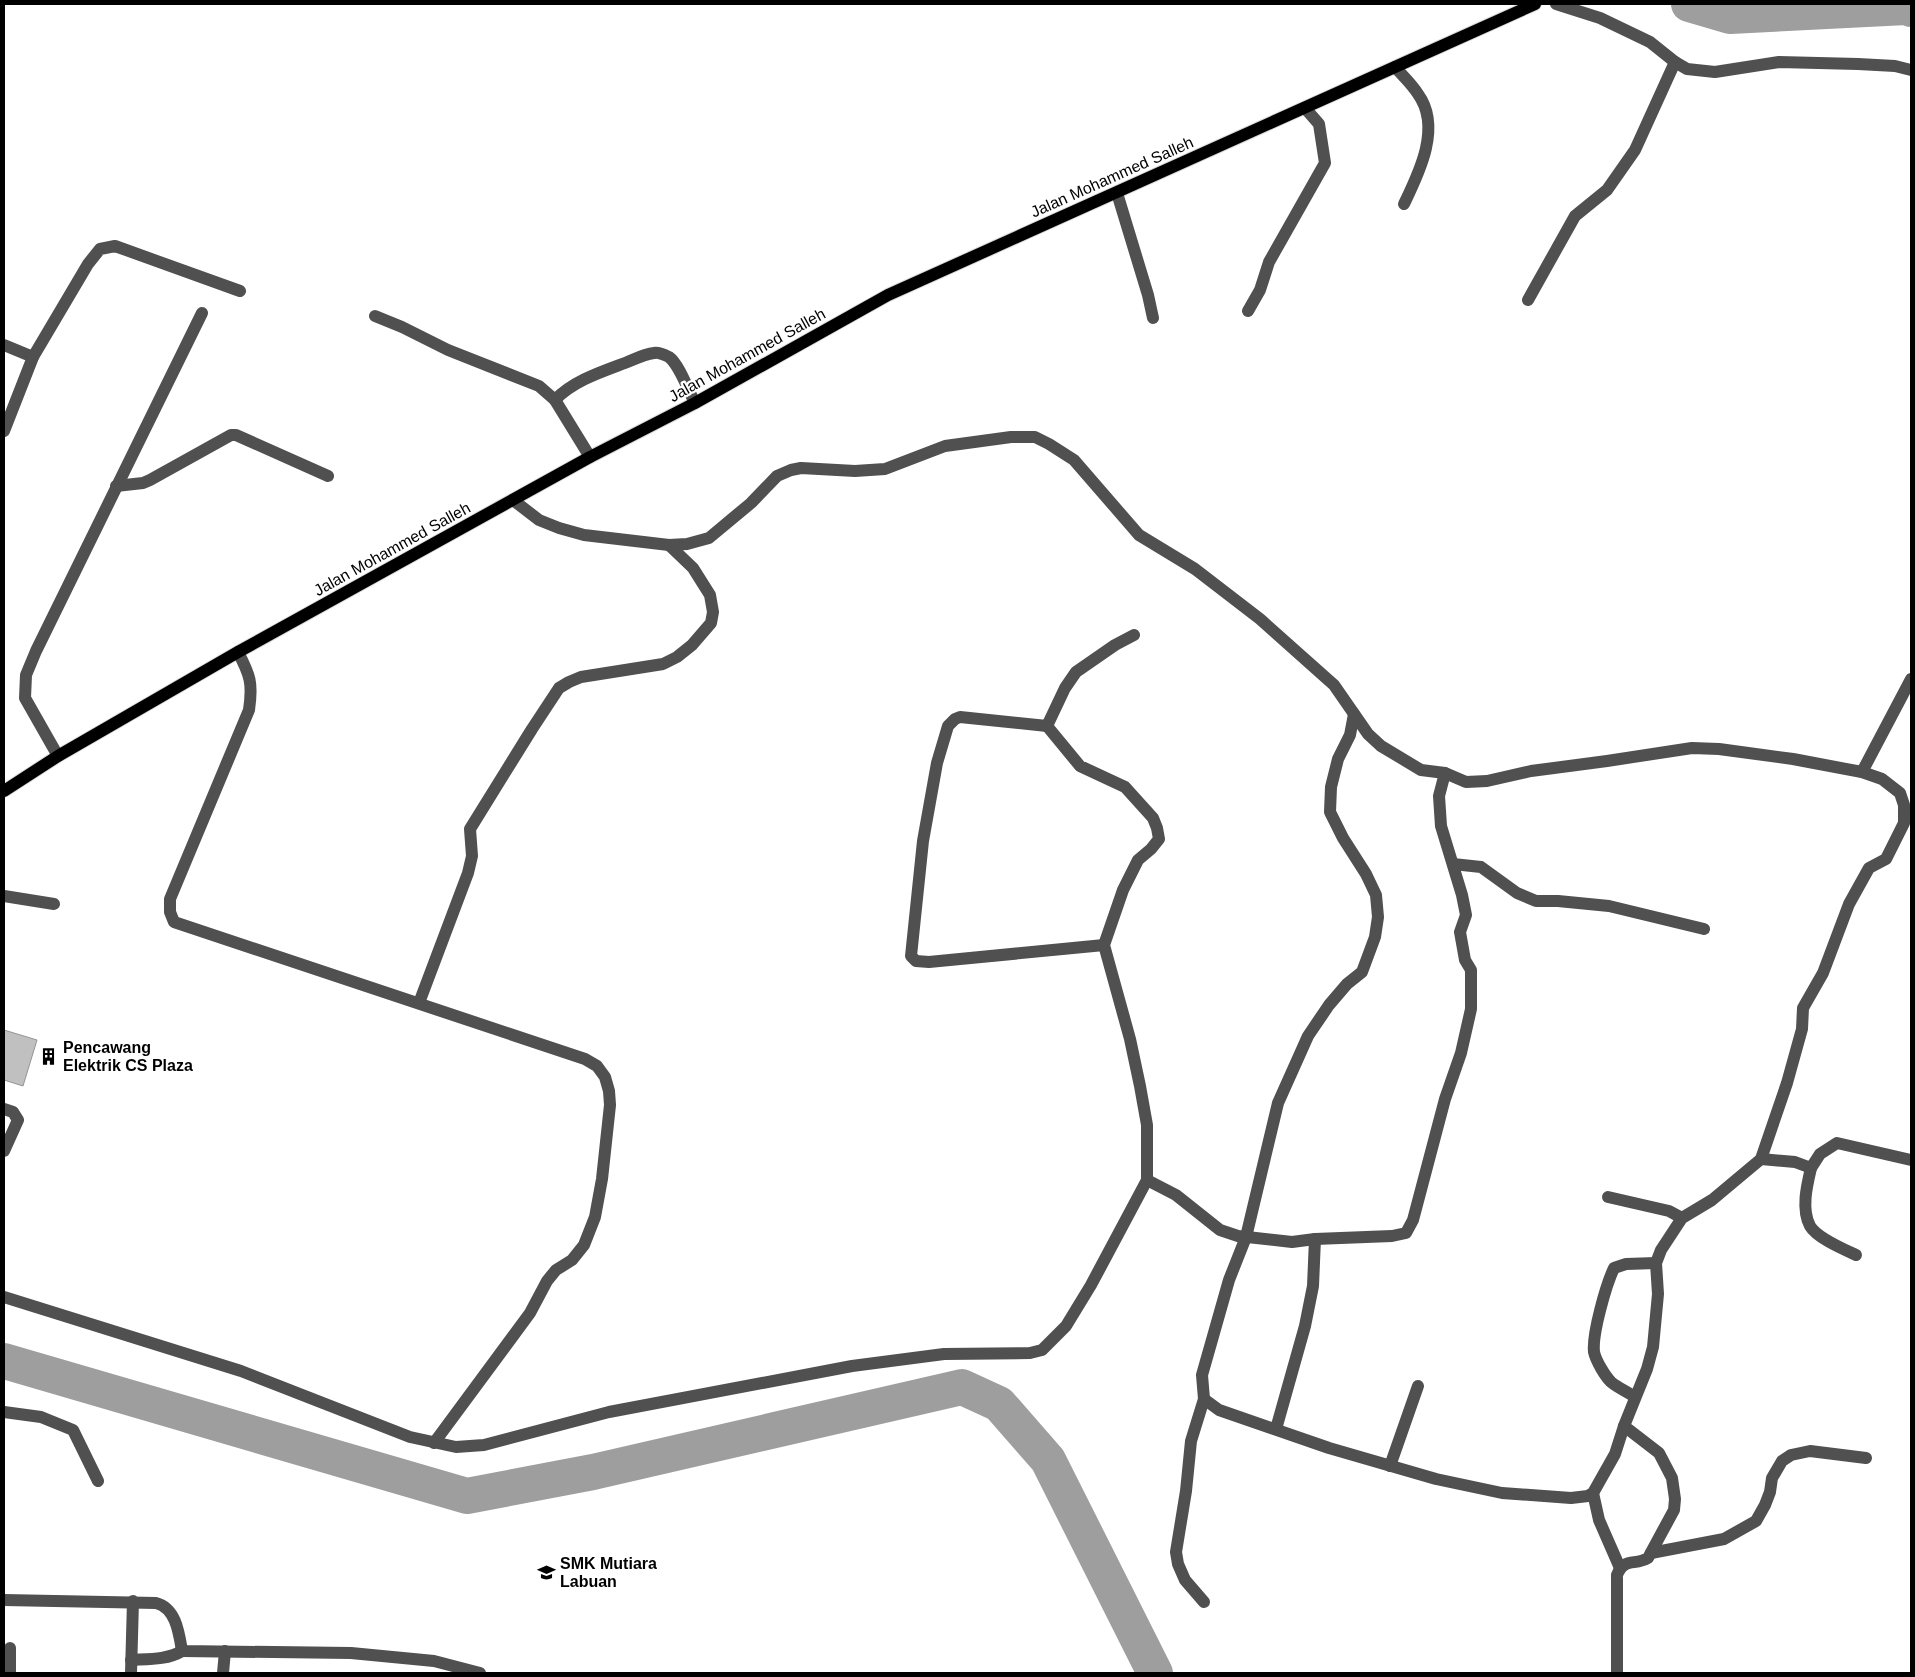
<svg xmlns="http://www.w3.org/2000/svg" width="1915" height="1677" font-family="Arial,sans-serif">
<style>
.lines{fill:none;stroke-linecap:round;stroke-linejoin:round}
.river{stroke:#9e9e9e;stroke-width:36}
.building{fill:#c0c0c0;stroke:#949494}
.major-casing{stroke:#dbdbdb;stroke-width:14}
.minor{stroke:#505050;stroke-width:12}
.major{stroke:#000;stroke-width:12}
.labels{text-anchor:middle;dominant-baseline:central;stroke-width:4.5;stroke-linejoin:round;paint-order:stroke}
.street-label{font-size:16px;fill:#000;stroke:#fff}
.poi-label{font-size:16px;font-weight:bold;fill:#000;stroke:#fff;text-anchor:start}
</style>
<rect width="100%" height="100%" fill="#fff"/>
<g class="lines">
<g class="river">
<path d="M 1689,4 L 1730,16 L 1906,7 L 1911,9"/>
<path d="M 4,1361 L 467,1496 L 593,1472 L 962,1387 L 999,1404 L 1048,1460 L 1155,1673"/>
</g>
</g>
<path class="building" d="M 4,1030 L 37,1040 L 23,1086 L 4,1080 Z"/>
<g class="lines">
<defs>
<path id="major" d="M 4,791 L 58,756 L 238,652 L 590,457 L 695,403 L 888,295 L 1535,4"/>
</defs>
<use href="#major" class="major-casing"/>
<g class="minor">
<path d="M 1556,4 L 1600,18 L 1650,42 L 1675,62 L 1687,69 L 1715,72 L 1779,62 L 1858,64 L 1895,66 L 1911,70"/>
<path d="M 1395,67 C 1403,76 1412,84 1418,94 C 1442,127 1419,173 1404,204"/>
<path d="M 1117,193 L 1148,295 L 1153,318"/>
<path d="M 1528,300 L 1575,216 L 1607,190 L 1635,150 L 1675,62"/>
<path d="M 1248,311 L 1260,290 L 1269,262 L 1325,163 L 1319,124 L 1305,108"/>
<path d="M 375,316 L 402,327 L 448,350 L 539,386 L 555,400 C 573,381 601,372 625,363 C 635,359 644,354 654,353 C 659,352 665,355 669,357 C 679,364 689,392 695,403"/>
<path d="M 4,345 L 33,357"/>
<path d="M 555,400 L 590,457"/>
<path d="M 4,431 L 33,357 L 88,264 L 100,249 L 115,246 L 240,291"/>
<path d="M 116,486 L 143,483 L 150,480 L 231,435 L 236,435 L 328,476"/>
<path d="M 513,500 L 539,520 L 559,528 L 584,535 L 669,545 L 687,544 L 709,538 L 751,503 L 777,476 L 791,470 L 801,468 L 855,471 L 885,469 L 945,446 L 1011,437 L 1035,437 L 1049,444 L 1074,460 L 1139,535 L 1195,569 L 1260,619 L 1334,685 L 1368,734 L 1381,746 L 1421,770 L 1445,773 L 1466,782 L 1487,781 L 1531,771 L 1607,761 L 1692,748 L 1719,749 L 1793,759 L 1862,772 L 1882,779 L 1900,793 L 1904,805 L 1904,823 L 1886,859 L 1869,868 L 1849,904 L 1823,973 L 1803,1008 L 1802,1029 L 1787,1083 L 1761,1159 L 1712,1200 L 1682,1218 L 1661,1250 L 1656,1263 L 1658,1294 L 1653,1347 L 1647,1369 L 1624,1426 L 1659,1453 L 1672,1478 L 1675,1499 L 1674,1510 L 1648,1558 C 1635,1566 1624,1557 1617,1575 L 1617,1673"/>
<path d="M 238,652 C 250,675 253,683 249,710 L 170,899 L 170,912 L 174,922 L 585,1059 L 597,1066 L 605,1077 L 609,1091 L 610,1105 L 602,1179 L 595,1217 L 584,1245 L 572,1260 L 556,1270 L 547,1281 L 530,1313 L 434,1443"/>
<path d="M 58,756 L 25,698 L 26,675 L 36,651 L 202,313"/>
<path d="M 1862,772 L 1911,679"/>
<path d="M 1453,864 L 1481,867 L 1517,893 L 1536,901 L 1558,901 L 1609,906 L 1704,929"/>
<path d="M 4,896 L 54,904"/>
<path d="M 1104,945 L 929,962 L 916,961 L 911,956 L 923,841 L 937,763 L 948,726 L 955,719 L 960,717 L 1047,726 L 1065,688 L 1076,672 L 1115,645 L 1134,635"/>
<path d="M 419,1003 L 468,873 L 472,856 L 470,829 L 532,729 L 559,688 L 569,682 L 581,677 L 663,664 L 677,657 L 692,645 L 711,623 L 713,612 L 710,595 L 693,568 L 669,545"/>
<path d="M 4,1109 L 13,1112 L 18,1120 L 4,1151"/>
<path d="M 1761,1159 L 1795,1162 L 1811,1168 L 1820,1154 L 1837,1143 L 1911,1160"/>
<path d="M 1811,1168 C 1807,1185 1801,1209 1810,1226 C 1817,1238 1843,1249 1856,1255"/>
<path d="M 1147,1180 L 1176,1195 L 1220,1230 L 1238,1236 L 1292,1242 L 1315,1239 L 1392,1236 L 1406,1233 L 1413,1220 L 1445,1099 L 1461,1053 L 1471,1009 L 1471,970 L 1465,960 L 1460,932 L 1466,915 L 1462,895 L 1441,826 L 1439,796 L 1445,773"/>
<path d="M 1608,1197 L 1669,1211 L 1682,1218"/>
<path d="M 4,1297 L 241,1371 L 410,1437 L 456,1447 L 484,1445 L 609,1412 L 852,1366 L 944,1354 L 1030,1353 L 1042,1350 L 1066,1326 L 1091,1285 L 1147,1180 L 1147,1125 L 1140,1086 L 1130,1039 L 1104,945 L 1123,890 L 1138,860 L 1151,849 L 1159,839 L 1157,828 L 1153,818 L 1125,787 L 1080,766 L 1047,726"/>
<path d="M 1635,1397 C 1628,1392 1618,1388 1611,1382 C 1605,1376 1596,1361 1594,1352 C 1592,1334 1606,1285 1614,1268 L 1626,1264 L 1656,1263"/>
<path d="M 1204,1399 L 1219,1410 L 1329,1448 L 1436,1479 L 1502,1493 L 1571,1498 L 1588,1496 L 1593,1493 L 1615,1454 L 1624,1426"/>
<path d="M 4,1412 L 41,1417 L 73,1430 L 98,1481"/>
<path d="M 1276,1429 L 1305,1326 L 1313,1286 L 1315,1239"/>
<path d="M 1390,1466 L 1418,1386"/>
<path d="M 1593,1493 L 1599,1520 L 1620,1568"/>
<path d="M 1651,1553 L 1724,1539 L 1756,1521 L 1765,1505 L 1770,1492 L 1772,1478 L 1782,1461 L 1791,1455 L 1810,1451 L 1866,1458"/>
<path d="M 4,1600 L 156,1603 C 176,1608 179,1633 182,1651 L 351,1653 L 434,1661 L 480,1673"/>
<path d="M 1204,1602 L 1185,1580 L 1178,1564 L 1176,1552 L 1186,1491 L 1191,1441 L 1204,1399 L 1202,1375 L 1229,1280 L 1246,1237 L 1278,1103 L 1308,1036 L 1329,1005 L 1347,984 L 1362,972 L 1375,937 L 1378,917 L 1376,895 L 1366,874 L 1343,838 L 1330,812 L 1331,787 L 1338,759 L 1350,735 L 1354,714"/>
<path d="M 10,1648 L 10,1673"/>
<path d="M 131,1660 C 148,1659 167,1660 182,1651"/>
<path d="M 131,1673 L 133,1601"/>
<path d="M 223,1673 L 225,1651"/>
</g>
<use href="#major" class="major"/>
</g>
<defs>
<symbol id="building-bare" viewBox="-9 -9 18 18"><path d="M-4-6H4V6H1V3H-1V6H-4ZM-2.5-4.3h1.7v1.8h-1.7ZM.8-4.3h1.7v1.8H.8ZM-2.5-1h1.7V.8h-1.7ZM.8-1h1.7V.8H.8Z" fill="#000" stroke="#fff" stroke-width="2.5" paint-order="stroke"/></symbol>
<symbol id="school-bare" viewBox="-9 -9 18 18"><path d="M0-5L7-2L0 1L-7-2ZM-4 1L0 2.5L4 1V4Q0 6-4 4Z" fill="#000" stroke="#fff" stroke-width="2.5" paint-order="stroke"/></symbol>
</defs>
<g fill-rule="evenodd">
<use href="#building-bare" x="36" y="1044" width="25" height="25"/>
<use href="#school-bare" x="534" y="1560" width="25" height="25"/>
</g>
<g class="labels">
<g class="street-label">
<text transform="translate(1112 177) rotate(-24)">Jalan Mohammed Salleh</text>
<text transform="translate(747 355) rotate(-29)">Jalan Mohammed Salleh</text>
<text transform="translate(392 549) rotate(-29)">Jalan Mohammed Salleh</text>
</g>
<g class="poi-label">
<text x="63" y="1047">Pencawang<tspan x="63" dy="18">Elektrik CS Plaza</tspan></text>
<text x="560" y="1563">SMK Mutiara<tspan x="560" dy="18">Labuan</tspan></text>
</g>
</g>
<rect width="1915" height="1677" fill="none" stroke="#000000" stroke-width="10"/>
</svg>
